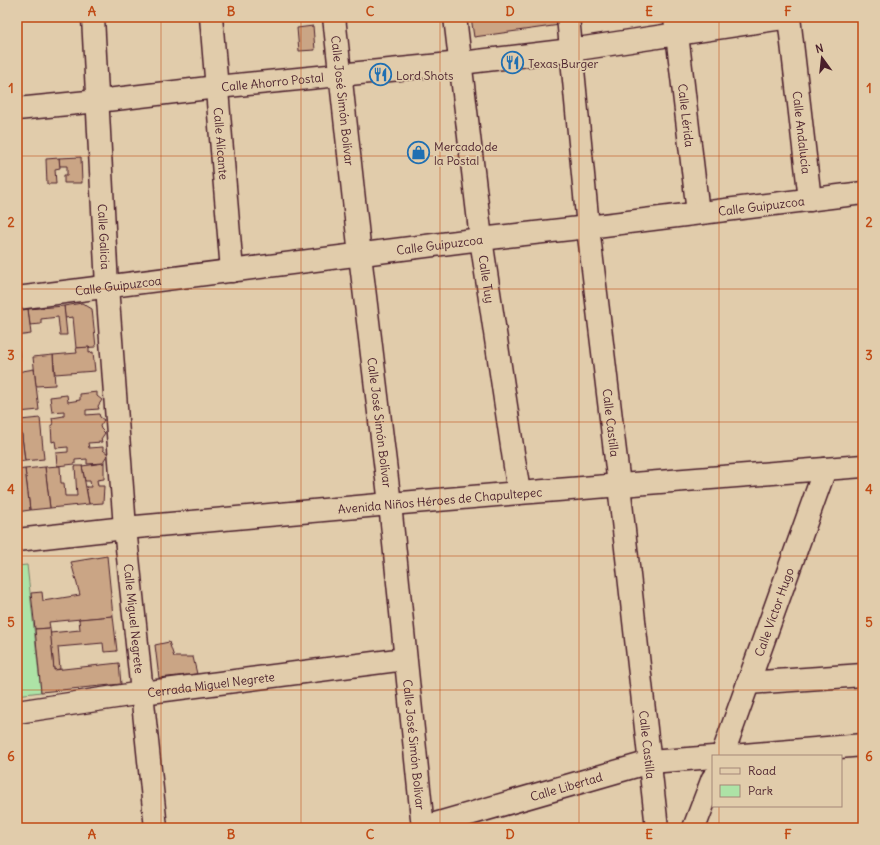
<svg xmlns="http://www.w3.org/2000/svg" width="880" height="845" font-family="Delius,sans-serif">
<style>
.green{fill:#ade3a6;stroke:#7c8168}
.building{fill:#caa585;stroke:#4a1f2b}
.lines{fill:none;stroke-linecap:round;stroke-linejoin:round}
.minor-casing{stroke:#4a1f2b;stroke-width:25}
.minor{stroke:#e1ccab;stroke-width:22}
.grid{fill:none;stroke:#c04a14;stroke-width:1;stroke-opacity:0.55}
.labels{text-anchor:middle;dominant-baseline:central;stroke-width:3.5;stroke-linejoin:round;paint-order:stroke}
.poi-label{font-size:12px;fill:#4a1f2b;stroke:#e1ccab;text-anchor:start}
.street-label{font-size:12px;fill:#4a1f2b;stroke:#e1ccab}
.neatline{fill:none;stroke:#c04a14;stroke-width:1.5}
.grid-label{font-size:13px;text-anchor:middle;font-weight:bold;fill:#c04a14}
</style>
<rect width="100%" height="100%" fill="#e1ccab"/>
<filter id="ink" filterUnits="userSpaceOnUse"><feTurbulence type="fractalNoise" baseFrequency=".025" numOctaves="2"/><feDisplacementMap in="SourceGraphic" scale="8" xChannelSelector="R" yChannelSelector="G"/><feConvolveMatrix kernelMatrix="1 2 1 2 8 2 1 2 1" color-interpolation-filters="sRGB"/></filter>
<g filter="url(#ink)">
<path class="green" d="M 27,565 L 41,692 L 17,695 L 17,566 Z"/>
<g class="building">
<path d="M 471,17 L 559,17 L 560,25 L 474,37 Z"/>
<path d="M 313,26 L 315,50 L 299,51 L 297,28 Z"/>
<path d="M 81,157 L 82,183 L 64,183 L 64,175 L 67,175 L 67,166 L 59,166 L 59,158 Z"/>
<path d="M 59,158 L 60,168 L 55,169 L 56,184 L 47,184 L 46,159 Z"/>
<path d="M 82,303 L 92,309 L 96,347 L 76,348 L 73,317 L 65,318 L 64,306 Z"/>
<path d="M 64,306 L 67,335 L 60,335 L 58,317 L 41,319 L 41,324 L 30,325 L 28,309 Z"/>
<path d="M 28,309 L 31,334 L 17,336 L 17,311 Z"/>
<path d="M 17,336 L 20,360 L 17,360 Z"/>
<path d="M 89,347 L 89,353 L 93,352 L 95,371 L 55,374 L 53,355 L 77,353 L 76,348 Z"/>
<path d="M 53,355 L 55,385 L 36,386 L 33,357 Z"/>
<path d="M 34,369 L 39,410 L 19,412 L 17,391 L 17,372 Z"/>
<path d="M 17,391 L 19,412 L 17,413 Z"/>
<path d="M 97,392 L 97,396 L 102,400 L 98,406 L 99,409 L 86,410 L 86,415 L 99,414 L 100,417 L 104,420 L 100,426 L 101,429 L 105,433 L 101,439 L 102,442 L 88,443 L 89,448 L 103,447 L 103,450 L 108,454 L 104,460 L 104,463 L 87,464 L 87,459 L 75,460 L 75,464 L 57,466 L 56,453 L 68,452 L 68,447 L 56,448 L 55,441 L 52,442 L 51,425 L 53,425 L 52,418 L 64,416 L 64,411 L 52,412 L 50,397 L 67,395 L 68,402 L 80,400 L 80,394 Z"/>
<path d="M 40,418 L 44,459 L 25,461 L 20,420 Z"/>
<path d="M 20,420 L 25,461 L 17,462 L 17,421 Z"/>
<path d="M 104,463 L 104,479 L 97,480 L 98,486 L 104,486 L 103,503 L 89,504 L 86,487 L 91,487 L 90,481 L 85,481 L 82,466 Z"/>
<path d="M 60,466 L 61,483 L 64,483 L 65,496 L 77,496 L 75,466 L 82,466 L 89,504 L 50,508 L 45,467 Z"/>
<path d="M 45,467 L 50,508 L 30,510 L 25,469 Z"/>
<path d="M 25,469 L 30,510 L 17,512 L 17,470 Z"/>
<path d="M 107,556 L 113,616 L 49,622 L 50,628 L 35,629 L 31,593 L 42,592 L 43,601 L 80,595 L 71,562 Z"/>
<path d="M 113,616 L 117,651 L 104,652 L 103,643 L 58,647 L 60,669 L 54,670 L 50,633 L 80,630 L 79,619 Z"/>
<path d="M 50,628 L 54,670 L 119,663 L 121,684 L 41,692 L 35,629 Z"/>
<path d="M 169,642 L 174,657 L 193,657 L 197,674 L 159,678 L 155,645 Z"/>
</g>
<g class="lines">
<defs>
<g id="minor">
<path id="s1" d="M 93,17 L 107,286 L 125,528 L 156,828"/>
<path id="s2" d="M 211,17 L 232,271"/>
<path id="s3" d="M 334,17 L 360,255 L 390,504 L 423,828"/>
<path id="s4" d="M 455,17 L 481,239 L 519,493"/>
<path id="s5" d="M 568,17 L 588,227 L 619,485 L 657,828"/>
<path id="s6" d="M 675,17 L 698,213"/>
<path id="s7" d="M 789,17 L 810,200"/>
<path id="s8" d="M 17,109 L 98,101 L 217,87 L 461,63 L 571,50 L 790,17"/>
<path id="s9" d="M 17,298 L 481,239 L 588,227 L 863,193"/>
<path id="s10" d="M 17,540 L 125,528 L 390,504 L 519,493 L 863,466"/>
<path d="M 748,683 L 863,675"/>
<path id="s11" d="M 17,712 L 142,693 L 405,659"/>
<path id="s12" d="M 722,756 L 825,469"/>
<path d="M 732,756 L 863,745"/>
<path id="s13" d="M 421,828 L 650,762 L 713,757"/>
<path d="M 694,828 L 713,778"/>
</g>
</defs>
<use href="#minor" class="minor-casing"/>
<use href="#minor" class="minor"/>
</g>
</g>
<path class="grid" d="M 161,17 L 161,828M 301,17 L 301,828M 440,17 L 440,828M 579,17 L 579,828M 719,17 L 719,756M 17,156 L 863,156M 17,289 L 863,289M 17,422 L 863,422M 17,556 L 863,556M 17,690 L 863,690M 719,806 L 719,828"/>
<defs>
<symbol id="restaurant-ring" viewBox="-11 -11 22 22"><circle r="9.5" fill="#e1ccab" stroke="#1f6fb2" stroke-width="1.5"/><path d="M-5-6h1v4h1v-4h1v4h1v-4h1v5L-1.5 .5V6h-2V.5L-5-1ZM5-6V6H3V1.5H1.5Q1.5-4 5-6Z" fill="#1f6fb2"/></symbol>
<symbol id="shop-ring" viewBox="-11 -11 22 22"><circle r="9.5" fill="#e1ccab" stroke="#1f6fb2" stroke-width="1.5"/><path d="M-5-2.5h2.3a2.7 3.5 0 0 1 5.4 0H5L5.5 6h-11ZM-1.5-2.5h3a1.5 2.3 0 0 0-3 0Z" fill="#1f6fb2"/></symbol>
</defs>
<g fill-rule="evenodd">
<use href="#restaurant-ring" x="500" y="50" width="25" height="25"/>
<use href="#restaurant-ring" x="368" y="62" width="25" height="25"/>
<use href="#shop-ring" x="406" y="140" width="25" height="25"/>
</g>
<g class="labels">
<g class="poi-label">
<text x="528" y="63">Texas Burger</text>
<text x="396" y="75">Lord Shots</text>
<text x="434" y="146">Mercado de<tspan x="434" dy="14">la Postal</tspan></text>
</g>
<g class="street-label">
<text stroke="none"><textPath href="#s8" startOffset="257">Calle Ahorro Postal</textPath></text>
<text stroke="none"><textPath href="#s3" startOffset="84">Calle José Simón Bolívar</textPath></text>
<text stroke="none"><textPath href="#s6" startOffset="99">Calle Lérida</textPath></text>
<text stroke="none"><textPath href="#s7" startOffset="116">Calle Andalucía</textPath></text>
<text stroke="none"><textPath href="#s2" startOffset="127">Calle Alicante</textPath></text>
<text stroke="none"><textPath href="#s9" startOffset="750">Calle Guipuzcoa</textPath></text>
<text stroke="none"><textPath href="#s1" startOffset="220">Calle Galicia</textPath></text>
<text stroke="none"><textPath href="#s9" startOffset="426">Calle Guipuzcoa</textPath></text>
<text stroke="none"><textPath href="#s4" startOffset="264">Calle Tuy</textPath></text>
<text stroke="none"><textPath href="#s9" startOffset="102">Calle Guipuzcoa</textPath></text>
<text stroke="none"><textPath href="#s3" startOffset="408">Calle José Simón Bolívar</textPath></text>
<text stroke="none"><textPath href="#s5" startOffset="408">Calle Castilla</textPath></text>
<text stroke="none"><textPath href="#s10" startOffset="425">Avenida Niños Héroes de Chapultepec</textPath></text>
<text stroke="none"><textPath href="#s12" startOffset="153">Calle Víctor Hugo</textPath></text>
<text stroke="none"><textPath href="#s1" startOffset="603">Calle Miguel Negrete</textPath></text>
<text stroke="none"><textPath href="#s11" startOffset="196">Cerrada Miguel Negrete</textPath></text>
<text stroke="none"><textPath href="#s3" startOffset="732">Calle José Simón Bolívar</textPath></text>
<text stroke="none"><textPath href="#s5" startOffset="732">Calle Castilla</textPath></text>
<text stroke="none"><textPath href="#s13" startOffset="151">Calle Libertad</textPath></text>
</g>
</g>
<rect width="880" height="845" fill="none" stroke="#e1ccab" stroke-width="44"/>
<rect x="712" y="755" width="130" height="52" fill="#e1ccab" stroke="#a58778"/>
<rect x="720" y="768" width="20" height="6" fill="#e1ccab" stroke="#a58778"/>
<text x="748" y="775" font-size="12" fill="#4a1f2b">Road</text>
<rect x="720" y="785" width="20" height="12" fill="#ade3a6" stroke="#a58778"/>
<text x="748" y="795" font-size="12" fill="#4a1f2b">Park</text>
<g transform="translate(822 58) rotate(345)" stroke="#e1ccab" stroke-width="3" paint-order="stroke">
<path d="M0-3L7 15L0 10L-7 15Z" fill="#4a1f2b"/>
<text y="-6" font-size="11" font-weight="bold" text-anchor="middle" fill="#4a1f2b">N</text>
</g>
<rect x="22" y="22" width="836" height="801" class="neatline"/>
<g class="grid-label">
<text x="92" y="16">A</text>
<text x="231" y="16">B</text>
<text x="370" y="16">C</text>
<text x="510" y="16">D</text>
<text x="649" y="16">E</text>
<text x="788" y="16">F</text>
<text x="11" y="93">1</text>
<text x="869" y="93">1</text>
<text x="11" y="227">2</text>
<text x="869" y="227">2</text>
<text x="11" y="360">3</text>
<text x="869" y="360">3</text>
<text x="11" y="494">4</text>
<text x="869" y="494">4</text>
<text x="11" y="627">5</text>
<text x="869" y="627">5</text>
<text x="11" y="761">6</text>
<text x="869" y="761">6</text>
<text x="92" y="839">A</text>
<text x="231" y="839">B</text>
<text x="370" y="839">C</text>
<text x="510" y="839">D</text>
<text x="649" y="839">E</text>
<text x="788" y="839">F</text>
</g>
</svg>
